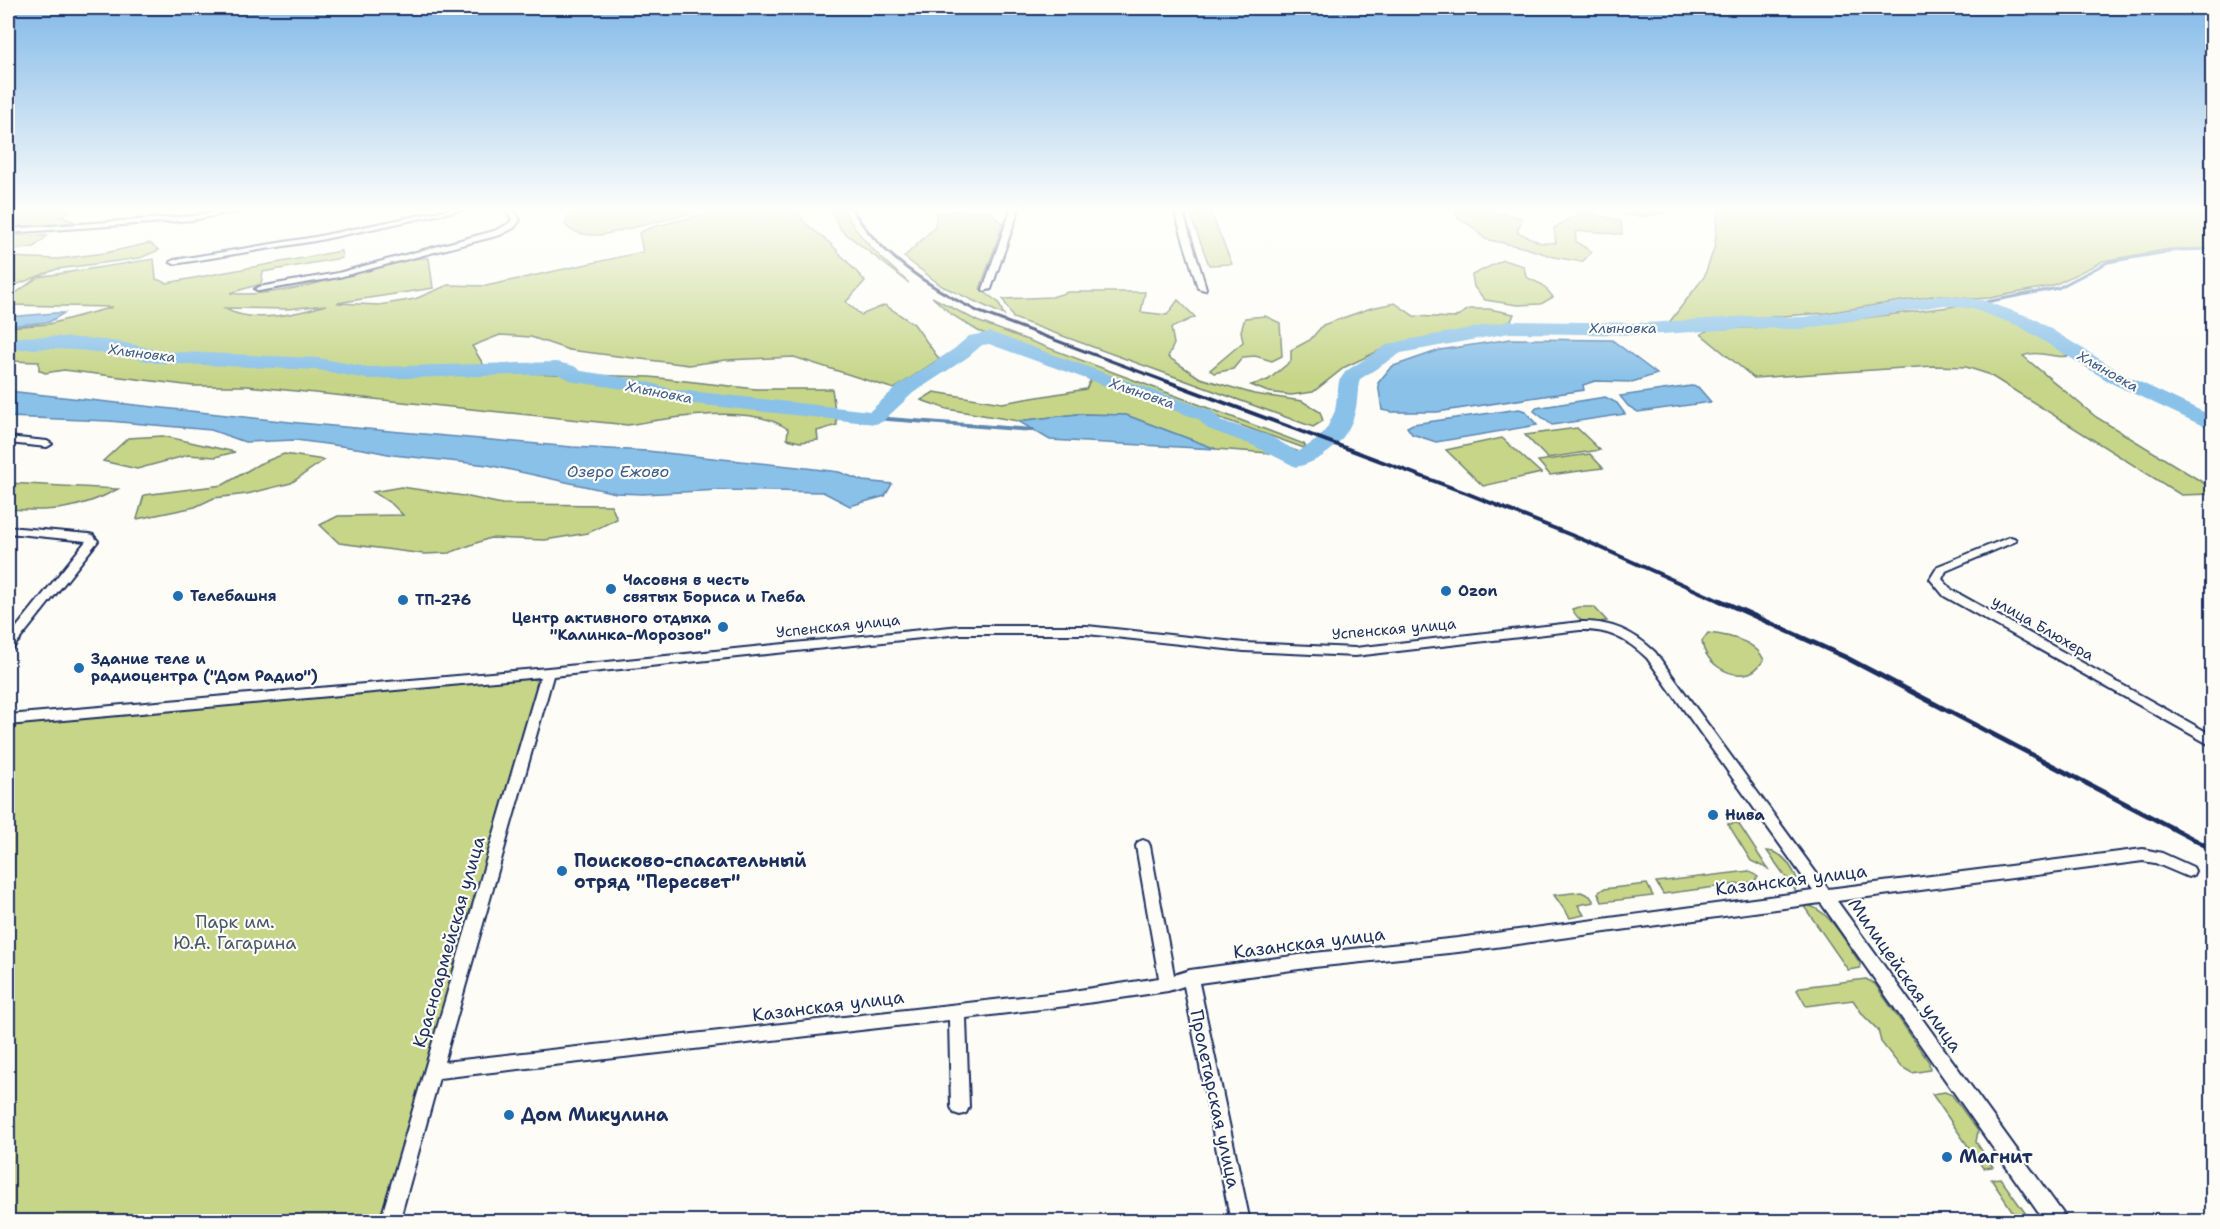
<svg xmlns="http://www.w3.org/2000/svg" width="2220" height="1229" font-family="'Shantell Sans',sans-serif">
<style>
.green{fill:#c6d588;stroke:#708273;stroke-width:1.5;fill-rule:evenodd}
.water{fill:#8ac1e8;stroke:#5e87b1;stroke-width:1.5}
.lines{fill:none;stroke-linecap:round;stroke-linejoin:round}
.stream-far1{stroke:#5e87b1;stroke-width:3}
.stream{stroke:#5e87b1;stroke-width:4}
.river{fill:#8ac1e8;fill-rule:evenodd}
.minor-casing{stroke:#1b2f5e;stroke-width:4}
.minor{fill:#fdfcf7;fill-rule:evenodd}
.rail-far2{stroke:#1b2f5e;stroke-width:3}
.rail-far1{stroke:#1b2f5e;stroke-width:4}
.rail{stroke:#1b2f5e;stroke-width:5}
.poi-dot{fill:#1f6fb2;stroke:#fdfcf7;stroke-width:2}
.labels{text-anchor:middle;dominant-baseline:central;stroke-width:4.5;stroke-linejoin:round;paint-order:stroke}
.far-water-label{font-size:14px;font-style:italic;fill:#3c5b87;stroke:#fdfcf7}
.poi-label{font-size:15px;font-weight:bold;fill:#1b2f5e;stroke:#fdfcf7;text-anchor:start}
.street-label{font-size:15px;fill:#1b2f5e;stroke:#fdfcf7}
.water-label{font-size:16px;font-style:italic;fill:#3c5b87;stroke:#fdfcf7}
.near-poi-label{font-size:18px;font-weight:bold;fill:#1b2f5e;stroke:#fdfcf7;text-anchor:start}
.near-street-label{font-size:18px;fill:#1b2f5e;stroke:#fdfcf7}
.near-park-label{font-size:18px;fill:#465868;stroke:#fdfcf7}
</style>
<rect width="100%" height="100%" fill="#fdfcf7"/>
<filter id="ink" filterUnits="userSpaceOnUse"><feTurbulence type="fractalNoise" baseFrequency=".0167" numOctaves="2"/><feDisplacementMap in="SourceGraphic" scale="12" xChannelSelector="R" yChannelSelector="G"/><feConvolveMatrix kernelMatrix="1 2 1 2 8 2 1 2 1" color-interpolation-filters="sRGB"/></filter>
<g filter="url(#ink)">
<g class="green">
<path d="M 8,209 L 71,209 L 61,217 L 74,221 L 53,226 L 8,229 Z"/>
<path d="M 584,209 L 709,209 L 602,235 C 589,235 574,235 565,225 C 568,214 573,212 584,209 Z"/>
<path d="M 726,209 L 796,209 L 805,223 L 831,244 L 865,281 L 846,302 L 861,315 L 885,305 L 914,324 L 939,359 L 894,389 L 794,357 L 726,360 L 689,365 L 569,350 L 531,337 L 500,335 L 472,346 L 485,367 L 523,373 L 650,377 L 756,389 L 832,389 L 837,425 L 817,431 L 818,440 L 800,442 L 787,439 L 788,429 C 752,403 669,418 628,425 L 247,386 L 193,386 L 64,370 L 45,373 L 39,370 L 39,362 L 8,361 L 8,327 L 49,324 L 113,307 L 8,305 L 8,299 L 38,277 L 154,259 L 156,279 L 167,283 L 341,251 L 342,258 L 263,272 L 261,284 L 230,293 C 269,298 328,281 366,270 C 387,264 407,257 429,258 L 433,288 L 337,303 L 379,305 L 415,299 L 448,285 L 486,286 L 643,252 L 639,233 L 649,228 ZM 326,305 C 297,314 252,325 224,308 L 287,309 Z"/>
<path d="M 830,209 L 843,209 C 860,240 883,260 909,283 L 841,230 Z"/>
<path d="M 1463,209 L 1481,209 L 1523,218 L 1517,232 L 1541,243 L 1556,243 L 1554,228 L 1582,211 L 1621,221 L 1622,234 C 1605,234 1591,229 1575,232 L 1576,242 L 1592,252 L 1582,262 L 1554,257 L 1526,248 L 1485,239 L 1470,225 L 1458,219 L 1455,212 Z"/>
<path d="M 1612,209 L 1671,209 C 1651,219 1632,219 1612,209 Z"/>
<path d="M 1718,209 L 2212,209 L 2212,249 L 2170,249 L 2103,261 L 2052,286 L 1990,298 L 1972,299 L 1939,295 L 1826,313 L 1668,324 L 1704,277 L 1715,246 Z"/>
<path d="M 988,210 L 1003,224 L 980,289 L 998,302 L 1004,315 L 942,286 L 904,257 L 935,227 L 937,212 Z"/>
<path d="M 1211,213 L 1232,264 L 1209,265 L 1190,214 Z"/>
<path d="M 21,235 L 47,236 L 34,247 L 8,251 L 8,236 Z"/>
<path d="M 150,243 L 159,250 L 140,258 L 57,269 L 8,288 L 8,257 L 58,259 L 105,253 Z"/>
<path d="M 1503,260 L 1524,266 L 1526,277 L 1543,285 L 1553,297 L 1541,304 L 1518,305 L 1485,300 L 1474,287 L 1472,275 Z"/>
<path d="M 1068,292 L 1145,292 L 1141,312 L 1167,315 L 1178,300 L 1195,317 L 1171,328 L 1174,344 L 1168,357 L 1200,378 L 1254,394 L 1302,401 L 1320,412 L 1323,421 L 1313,427 L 1013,318 L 1003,299 L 1052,297 Z"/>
<path d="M 932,297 L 977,321 L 1304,444 L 1307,449 L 978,331 L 951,314 Z"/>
<path d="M 1395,303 L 1414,316 L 1454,318 L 1469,309 L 1489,309 L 1514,314 L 1511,321 L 1493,328 L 1389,346 L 1345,367 L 1313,392 L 1291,395 L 1268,392 L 1251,385 L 1268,380 L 1291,361 L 1291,350 L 1310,340 L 1323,325 L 1371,308 Z"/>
<path d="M 1964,305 L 2027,325 L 2073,354 C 2059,362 2040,348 2023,356 L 2096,417 L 2212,488 L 2212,494 L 2181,495 L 1988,374 L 1966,367 L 1933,366 L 1754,378 L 1701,334 L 1710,329 L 1803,326 Z"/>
<path d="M 1265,316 L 1280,323 L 1282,356 L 1272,361 L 1255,356 L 1243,357 L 1233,369 L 1214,373 L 1210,370 L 1243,342 L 1241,331 L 1245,318 Z"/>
<path d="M 1092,377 L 1297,451 L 1283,454 L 1216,449 L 1126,415 L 1078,414 L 1018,421 L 947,409 L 921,400 L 934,392 L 1002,403 L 1086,389 Z"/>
<path d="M 1577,428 L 1600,450 L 1547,458 L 1525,435 Z"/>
<path d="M 163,436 L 235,452 L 215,457 L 188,455 L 137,469 L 103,461 L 128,438 Z"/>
<path d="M 1502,438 L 1541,473 L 1483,486 L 1446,450 Z"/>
<path d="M 284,454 L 324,460 L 291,483 L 247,494 L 214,498 L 195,507 L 137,519 L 144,495 L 223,485 L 259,464 Z"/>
<path d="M 1590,454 L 1603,468 L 1550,475 L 1538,461 Z"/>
<path d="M 8,483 L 118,489 C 79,510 50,512 8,509 Z"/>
<path d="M 401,487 L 464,496 L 502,504 L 611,505 L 617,519 L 588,533 L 545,540 L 490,538 L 449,553 L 424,554 L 339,543 L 320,525 L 338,516 L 403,515 L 392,504 L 373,492 Z"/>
<path d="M 1579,607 L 1594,607 L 1607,621 C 1588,623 1582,627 1572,609 Z"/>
<path d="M 1708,633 C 1727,635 1756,641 1764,660 C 1760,665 1756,671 1749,673 C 1727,679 1704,661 1702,641 Z"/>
<path d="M 526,677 L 538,681 L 540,689 L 389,1221 L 8,1222 L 8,725 Z"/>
<path d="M 1738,823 L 1768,869 L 1751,861 L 1728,824 Z"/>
<path d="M 1767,851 C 1783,851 1792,867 1798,881 L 1795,890 Z"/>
<path d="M 1749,871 L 1758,877 L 1753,882 L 1663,894 L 1656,882 Z"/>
<path d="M 1647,884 L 1653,896 L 1602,902 L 1598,893 L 1603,889 Z"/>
<path d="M 1581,892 L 1590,896 L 1594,902 L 1578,905 L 1584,915 L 1570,918 L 1554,895 Z"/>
<path d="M 1803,905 C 1827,904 1847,945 1860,963 L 1860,968 L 1848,970 Z"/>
<path d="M 1866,979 L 1875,984 L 1929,1062 L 1930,1070 L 1912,1073 L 1900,1066 L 1881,1042 L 1878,1030 L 1863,1015 L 1853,1000 L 1806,1006 L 1797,990 L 1801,987 Z"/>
<path d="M 1945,1092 L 1952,1095 L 1978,1131 L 1976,1142 L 1993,1167 L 1983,1168 L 1932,1094 Z"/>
<path d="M 2000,1178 L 2031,1221 L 2019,1221 L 1991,1179 Z"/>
</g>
<g class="water">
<path d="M 55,313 L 64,313 L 49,322 L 8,326 L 8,317 Z"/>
<path d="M 1511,339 L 1612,340 L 1657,374 L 1632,382 L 1595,381 L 1583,385 L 1584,390 L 1437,412 L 1392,412 L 1382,410 L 1378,383 L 1391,367 L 1440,350 Z"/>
<path d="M 1691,386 L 1698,387 L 1711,402 L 1638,412 L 1628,406 L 1620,396 Z"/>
<path d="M 8,391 L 299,423 L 572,447 L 647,451 L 798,467 L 839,472 L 863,481 L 892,484 L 885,496 L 850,506 L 823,492 L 720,490 L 643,494 L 616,493 L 488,465 L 393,455 L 363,449 L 296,440 L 245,442 L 211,430 L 109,421 L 8,417 Z"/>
<path d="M 1605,397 L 1617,403 L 1625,414 L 1552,425 L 1534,411 L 1536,408 Z"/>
<path d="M 1519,409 L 1525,411 L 1537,425 L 1436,442 L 1412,434 L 1407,427 L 1413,424 Z"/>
<path d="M 1078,414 L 1126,415 L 1216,449 L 1050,440 L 1018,421 Z"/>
</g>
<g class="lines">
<path class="stream-far1" d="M 1976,304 L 2058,288 L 2108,262 L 2178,250 L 2212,249"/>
<path class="stream" d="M 875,418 L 1033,430"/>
<path class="river" d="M 1944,295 L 1982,300 L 2033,318 L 2127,376 L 2212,416 L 2212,430 L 2113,384 L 2019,326 L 1973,309 L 1944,305 L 1803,329 L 1751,328 L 1647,335 L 1509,333 L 1401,353 L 1360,379 C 1357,389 1358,401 1355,412 C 1348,440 1324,461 1296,467 L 1252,445 L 1208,429 L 1198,419 L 989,344 L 982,345 L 968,357 L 913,393 L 882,422 L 875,424 L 667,401 L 637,391 L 575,382 L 557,374 L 367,379 L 318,370 L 156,363 C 108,351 57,346 8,350 L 8,338 C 49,334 119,338 158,351 L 318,358 L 367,367 L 557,362 L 574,366 L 581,371 L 641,380 L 671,389 L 870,411 L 899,385 L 954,349 L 969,336 L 990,332 L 1212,411 L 1222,421 L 1268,435 L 1298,452 L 1318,439 L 1327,428 L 1335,411 L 1339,381 L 1346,371 L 1387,345 L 1406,340 L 1509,321 L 1647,323 L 1751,316 L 1803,317 Z"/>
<defs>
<g id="minor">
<path d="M 232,209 L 248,209 L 193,220 L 8,233 L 8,229 L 193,216 Z"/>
<path d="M 450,209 L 465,209 L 315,241 L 174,264 L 170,262 L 174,260 L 315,237 Z"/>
<path d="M 505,209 L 513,209 L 520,220 L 514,228 L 500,235 L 339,277 L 259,291 L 255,289 L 259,287 L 338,273 L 494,231 L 508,224 L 512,220 Z"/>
<path d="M 1011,209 L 1019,209 L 991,289 L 984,291 L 983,289 Z"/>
<path d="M 1174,209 L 1182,209 L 1206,288 L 1205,290 L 1198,288 Z"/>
<path d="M 8,437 L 47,441 L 52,444 L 47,447 L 8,443 Z"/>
<path d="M 8,527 L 89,534 L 93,535 L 98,541 L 12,649 L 8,650 L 8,638 L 86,541 L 8,533 Z"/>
<path d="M 2010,537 L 2014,538 L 2016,540 L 2014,542 L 1946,571 L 1942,579 L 1952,590 L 2212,735 L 2212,746 L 1944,596 L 1930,579 L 1938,566 Z"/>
<path d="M 1580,622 C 1610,621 1633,631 1655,652 L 1828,889 L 2143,849 L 2162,853 L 2193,867 L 2195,871 L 2193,875 L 2188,877 L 2155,863 L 2143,861 L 1837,901 L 2064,1215 L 2066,1222 L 2045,1222 L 1821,903 L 1458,952 L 1314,967 L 1199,983 L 1250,1222 L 1231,1222 L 1184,986 L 1168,991 L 1066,1006 L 966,1018 L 969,1107 L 966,1113 L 960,1115 L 954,1113 L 951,1107 L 949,1020 L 439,1078 L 399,1222 L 380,1222 L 540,677 L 8,725 L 8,715 L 548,668 L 960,626 L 1087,626 L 1244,643 L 1355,648 ZM 1580,630 C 1608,629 1627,639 1647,658 L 1813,891 L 1458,938 L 1314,953 L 1190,970 L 1174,975 L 1150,846 L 1148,842 L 1143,840 L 1138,842 L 1136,846 L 1159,978 L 1066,992 L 444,1062 L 553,676 L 960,634 L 1087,634 L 1244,651 L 1355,656 Z"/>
</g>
</defs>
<use href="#minor" class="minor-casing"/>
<use href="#minor" class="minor"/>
<path class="rail-far2" d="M 852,209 C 881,256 928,286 977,311 L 1170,383"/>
<path class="rail-far1" d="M 1166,381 L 1466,493 L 1586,541 L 1722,602"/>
<path class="rail" d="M 1719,600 L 1845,657 L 2212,849"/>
</g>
</g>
<linearGradient id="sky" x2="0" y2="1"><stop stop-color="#82b9e8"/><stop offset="0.55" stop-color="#fefefb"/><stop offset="1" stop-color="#fefefb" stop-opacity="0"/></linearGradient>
<rect width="2220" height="381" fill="url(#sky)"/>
<g class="poi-dot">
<circle cx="611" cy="589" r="6"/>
<circle cx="1446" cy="591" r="6"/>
<circle cx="178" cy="596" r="6"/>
<circle cx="403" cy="600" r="6"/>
<circle cx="723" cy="627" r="6"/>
<circle cx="79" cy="668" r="6"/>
<circle cx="1713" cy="815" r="6"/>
<circle cx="562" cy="871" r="6"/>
<circle cx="509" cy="1115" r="6"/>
<circle cx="1947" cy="1157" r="6"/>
</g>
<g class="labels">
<g class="far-water-label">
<text x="1623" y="328">Хлыновка</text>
<text transform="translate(142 353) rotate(7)">Хлыновка</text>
<text transform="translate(2108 371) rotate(30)">Хлыновка</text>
<text transform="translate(659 392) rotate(11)">Хлыновка</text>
<text transform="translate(1142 393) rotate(19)">Хлыновка</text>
</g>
<g class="poi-label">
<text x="623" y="580">Часовня в честь<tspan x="623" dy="17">святых Бориса и Глеба</tspan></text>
<text x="1458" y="591">Ozon</text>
<text x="190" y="596">Телебашня</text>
<text x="415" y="600">ТП-276</text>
<text x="711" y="618" text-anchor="end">Центр активного отдыха<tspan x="711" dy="17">"Калинка-Морозов"</tspan></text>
<text x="91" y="659">Здание теле и<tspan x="91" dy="17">радиоцентра ("Дом Радио")</tspan></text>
<text x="1725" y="815">Нива</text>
</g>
<g class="street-label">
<text transform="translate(838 626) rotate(-6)">Успенская улица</text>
<text transform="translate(2043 628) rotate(30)">улица Блюхера</text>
<text transform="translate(1394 629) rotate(-5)">Успенская улица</text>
</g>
<g class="water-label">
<text x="618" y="471">Озеро Ежово</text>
</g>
<g class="near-poi-label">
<text x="574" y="861">Поисково-спасательный<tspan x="574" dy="21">отряд "Пересвет"</tspan></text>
<text x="521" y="1115">Дом Микулина</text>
<text x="1959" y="1157">Магнит</text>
</g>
<g class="near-street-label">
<text transform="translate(1791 880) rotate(-7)">Казанская улица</text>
<text transform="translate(449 942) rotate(-74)">Красноармейская улица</text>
<text transform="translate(1309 943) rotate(-7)">Казанская улица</text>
<text transform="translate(1905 975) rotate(55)">Милицейская улица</text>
<text transform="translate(828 1006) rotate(-7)">Казанская улица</text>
<text transform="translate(1215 1099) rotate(78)">Пролетарская улица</text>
</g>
<g class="near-park-label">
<text x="235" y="922">Парк им.<tspan x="235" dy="21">Ю.А. Гагарина</tspan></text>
</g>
</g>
<rect width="2220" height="1229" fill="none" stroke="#fdfcf7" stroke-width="30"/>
<rect x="15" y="15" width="2190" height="1199" fill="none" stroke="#1b2f5e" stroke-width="2" filter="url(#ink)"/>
</svg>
